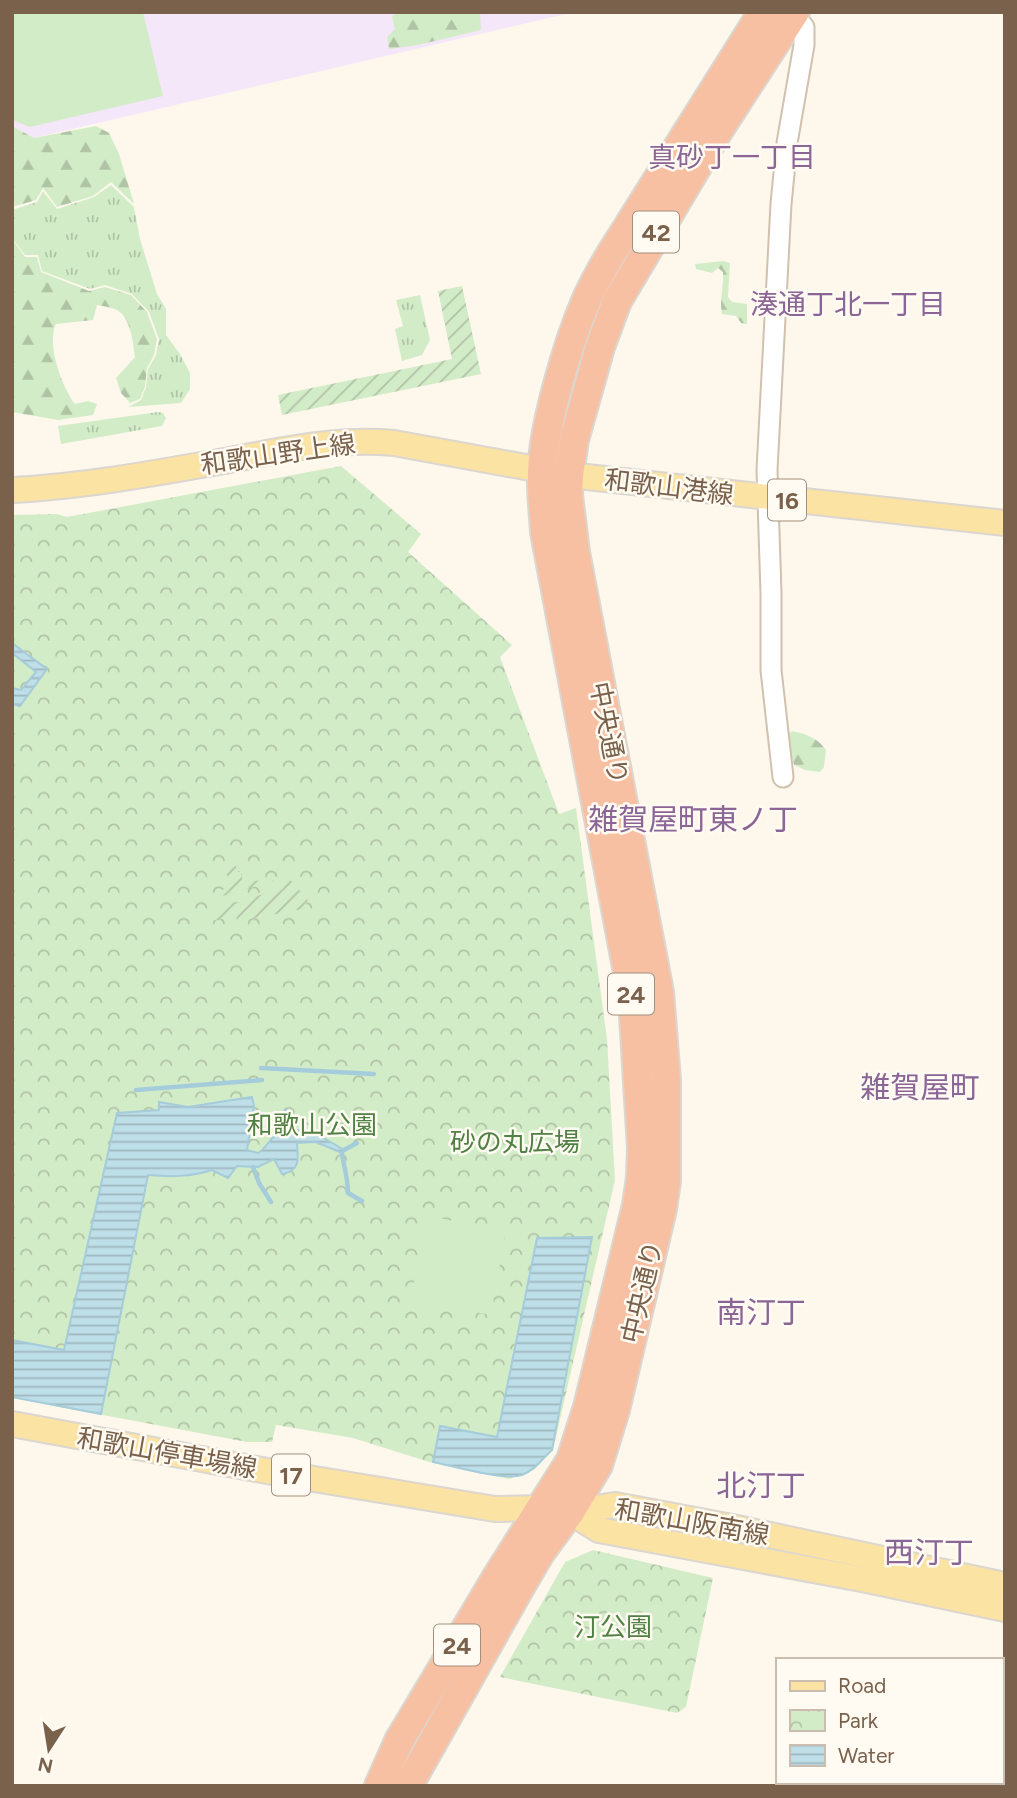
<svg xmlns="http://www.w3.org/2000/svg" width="1017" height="1798" font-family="Figtree,'Noto Sans JP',sans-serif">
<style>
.education{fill:#f5e7fa}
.grass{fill:url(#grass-tufts)}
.forest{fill:url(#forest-firs)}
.park{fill:url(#park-crowns)}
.garden{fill:url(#garden-furrows)}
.pitch{fill:#d3ecc8}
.water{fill:url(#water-rules);stroke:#a4ccda;stroke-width:2}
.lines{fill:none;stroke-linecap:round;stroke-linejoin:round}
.stream{stroke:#a4ccda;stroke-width:4.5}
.minor-casing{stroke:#d1c1af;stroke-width:23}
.major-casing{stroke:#dcd6d0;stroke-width:28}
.highway-casing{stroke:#dcd6d0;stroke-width:32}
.minor{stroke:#fff;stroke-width:19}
.major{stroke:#fbe3a4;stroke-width:24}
.highway{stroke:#f7c0a2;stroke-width:28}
.labels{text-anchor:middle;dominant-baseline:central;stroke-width:5;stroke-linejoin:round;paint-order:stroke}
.shield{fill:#fffbf2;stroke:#a28f7e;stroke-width:2}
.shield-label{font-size:24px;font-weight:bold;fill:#7a614c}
.street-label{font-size:26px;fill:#7a614c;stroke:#fffbf2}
.park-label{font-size:26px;fill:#508043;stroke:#fffbf2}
.neighbourhood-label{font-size:28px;fill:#8a6595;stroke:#fffbf2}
.quarter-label{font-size:30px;fill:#8a6595;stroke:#fffbf2}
</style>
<defs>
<pattern id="grass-tufts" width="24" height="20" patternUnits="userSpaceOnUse" patternTransform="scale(1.75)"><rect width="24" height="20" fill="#d3ecc8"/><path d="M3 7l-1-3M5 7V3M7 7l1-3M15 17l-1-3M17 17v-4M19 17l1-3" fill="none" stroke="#b0c3a5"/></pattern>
<pattern id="forest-firs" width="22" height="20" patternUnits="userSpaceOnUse" patternTransform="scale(1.75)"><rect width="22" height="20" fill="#d3ecc8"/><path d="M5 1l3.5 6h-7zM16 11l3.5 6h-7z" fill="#b0c3a5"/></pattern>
<pattern id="park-crowns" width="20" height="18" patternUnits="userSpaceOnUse" patternTransform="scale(1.75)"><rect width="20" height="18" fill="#d3ecc8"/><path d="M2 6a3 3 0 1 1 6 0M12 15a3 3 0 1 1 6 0" fill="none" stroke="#b0c3a5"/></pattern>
<pattern id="garden-furrows" width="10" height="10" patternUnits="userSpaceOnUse" patternTransform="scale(1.75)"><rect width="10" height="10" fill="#d3ecc8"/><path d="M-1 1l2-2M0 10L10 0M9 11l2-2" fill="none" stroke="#b0c3a5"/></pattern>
<pattern id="water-rules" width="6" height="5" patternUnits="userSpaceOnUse" patternTransform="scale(1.75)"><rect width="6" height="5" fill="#bedee8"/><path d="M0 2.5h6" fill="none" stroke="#9fb7be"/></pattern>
</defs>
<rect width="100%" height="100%" fill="#fdf8eb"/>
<path class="education" d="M 12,12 L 575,12 L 12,143 Z"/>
<g class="grass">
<path d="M 111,185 L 134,207 L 140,239 L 157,294 L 166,309 L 166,335 L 180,354 L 190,373 L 190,389 L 181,403 L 128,407 L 141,400 L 146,387 L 148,369 L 156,355 L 159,339 L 149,312 L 132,294 L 105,285 L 90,289 L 42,271 L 38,255 L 25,255 L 12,238 L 12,210 L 37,202 L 43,191 L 57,209 L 94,197 Z"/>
<path d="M 420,295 L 430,340 L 422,355 L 402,361 L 395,329 L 403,326 L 396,300 Z"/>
<path d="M 158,412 L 163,413 L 166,418 L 162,426 L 61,444 L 58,426 Z"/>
</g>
<g class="forest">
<path d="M 399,12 L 480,12 L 481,30 L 418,45 L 389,49 L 387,37 L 395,29 L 392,16 Z"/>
<path d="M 12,126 L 34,138 L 96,126 L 109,133 L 119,154 L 134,204 L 111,182 L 93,196 L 57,207 L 43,188 L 36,200 L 12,207 Z"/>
<path d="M 13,240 L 25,257 L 37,257 L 41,272 L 89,291 L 105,287 L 131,295 L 147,312 L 157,339 L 154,355 L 147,368 L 145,387 L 140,399 L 130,403 L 121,393 L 116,378 L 135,357 C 133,343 131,316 115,309 C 110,307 103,306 97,305 L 93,320 L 56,324 C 46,344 62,387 75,404 L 88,401 L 97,404 L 93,415 L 58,420 L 12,412 Z"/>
<path d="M 723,261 L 730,263 L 728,297 L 732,302 L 747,304 L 747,324 L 741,323 L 736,316 L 722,314 C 719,299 724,287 723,272 L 718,268 L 712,273 L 696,269 L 695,264 Z"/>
<path d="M 792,731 C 806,734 818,738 826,750 L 824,767 L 820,772 L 805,770 L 794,765 L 787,737 Z"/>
</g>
<g class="park">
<path d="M 341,466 L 421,534 L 408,552 L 512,645 L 500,657 L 559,814 L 576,808 L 607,1039 L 615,1180 L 553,1450 L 534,1470 L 509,1479 L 429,1462 L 353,1438 L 276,1425 L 272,1442 L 247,1442 L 12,1398 L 12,515 L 57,514 L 67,517 Z"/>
<path d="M 593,1550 L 713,1578 L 686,1707 L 677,1713 L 500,1677 L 565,1562 Z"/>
</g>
<g class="garden">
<path d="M 462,286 L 481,374 L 282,415 L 278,395 L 452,359 L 438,291 Z"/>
<path d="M 236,866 L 238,872 L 241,872 L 243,883 L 272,878 L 274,881 L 223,896 L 220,890 L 229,889 L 226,867 Z"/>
<path d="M 288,877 L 308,900 L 303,909 L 237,921 L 236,916 L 211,921 L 210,915 C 235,903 257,895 283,889 Z"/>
</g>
<g class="pitch">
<path d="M 12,12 L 143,12 L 163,96 L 30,127 L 15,121 L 12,115 Z"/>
<path d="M 426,1216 L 506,1230 L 491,1315 L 411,1300 Z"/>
</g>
<g class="water">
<path d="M 12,643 L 47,669 L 20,706 L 12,704 L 12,688 L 21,690 L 36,672 L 12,653 Z"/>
<path d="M 252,1097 L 254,1106 L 247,1150 L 258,1153 C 267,1148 269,1138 278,1134 C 300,1123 325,1138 344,1150 L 342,1153 L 316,1142 L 297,1143 C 298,1158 301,1171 282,1174 L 274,1159 L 258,1167 L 237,1166 L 228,1178 L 212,1170 C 190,1177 171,1177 148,1175 L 101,1414 L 12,1397 L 12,1340 L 64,1350 L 117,1113 L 159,1110 L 159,1102 L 188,1107 Z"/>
<path d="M 592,1237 L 552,1450 C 543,1458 534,1471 522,1475 C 504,1481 453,1466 433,1462 L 440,1426 L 497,1437 L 537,1238 Z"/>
</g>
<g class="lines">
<g class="stream">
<path d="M 261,1068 L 374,1074"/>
<path d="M 136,1090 L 262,1080"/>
<path d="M 286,1111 L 286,1120 L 292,1131"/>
<path d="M 344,1150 L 357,1143"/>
<path d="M 342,1153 C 344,1168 348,1178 348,1193 L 362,1201"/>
<path d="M 253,1167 L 259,1183 L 271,1202"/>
</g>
<defs>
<path id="minor" d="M 783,777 L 771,670 L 771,593 L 767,470 L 781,204 L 787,143 L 804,45 L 804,27 L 790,12"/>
<g id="major">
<path d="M 12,490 C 88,486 161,472 235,459 C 288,449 340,438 394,443 L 569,475 L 1005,523"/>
<path d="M 12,1424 L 278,1473 L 495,1509 L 542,1508 L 570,1512 L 615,1505 L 732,1527 L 1005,1585"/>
<path d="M 570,1512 L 599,1530 L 867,1580 L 1005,1609"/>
</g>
<g id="highway">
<path d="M 379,1786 L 399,1741 L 500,1572 L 571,1460 L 588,1407 L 637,1205 L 641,1177 L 642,1148 L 633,999 L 545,532 C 544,512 541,492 542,473 C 544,425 567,346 586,301 C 593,285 602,269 611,254 L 763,12"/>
<path d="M 408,1786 L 519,1589 L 540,1553 L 570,1512 L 598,1465 L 615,1410 L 662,1209 L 666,1181 L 666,1080 L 659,992 L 575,552 L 568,495 L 569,475 L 574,440 L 600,347 L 617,301 L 718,131 L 795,12"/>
</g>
</defs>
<use href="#minor" class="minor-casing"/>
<use href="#major" class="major-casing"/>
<use href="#highway" class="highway-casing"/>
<use href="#minor" class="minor"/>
<use href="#major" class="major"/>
<use href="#highway" class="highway"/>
</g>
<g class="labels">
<g class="shield">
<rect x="633" y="211.5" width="46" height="41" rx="5"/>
<rect x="768" y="479.5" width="38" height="41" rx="5"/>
<rect x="608" y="973.5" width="46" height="41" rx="5"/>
<rect x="272" y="1454.5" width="38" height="41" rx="5"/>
<rect x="434" y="1624.5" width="46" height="41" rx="5"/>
</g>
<g class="shield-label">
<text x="656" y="232">42</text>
<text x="787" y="500">16</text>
<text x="631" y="994">24</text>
<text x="291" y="1475">17</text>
<text x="457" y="1645">24</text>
</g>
<g class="street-label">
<text transform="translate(278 454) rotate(-8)">和歌山野上線</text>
<text transform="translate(669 487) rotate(7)">和歌山港線</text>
<text transform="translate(609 733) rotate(79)">中央通り</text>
<text transform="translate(642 1292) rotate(-77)">中央通り</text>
<text transform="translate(167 1453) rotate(10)">和歌山停車場線</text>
<text transform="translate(692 1522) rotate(10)">和歌山阪南線</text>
</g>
<g class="park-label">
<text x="312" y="1125">和歌山公園</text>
<text x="515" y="1142">砂の丸広場</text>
<text x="613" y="1627">汀公園</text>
</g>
<g class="neighbourhood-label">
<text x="732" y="157">真砂丁一丁目</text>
<text x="848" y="304">湊通丁北一丁目</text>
</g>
<g class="quarter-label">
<text x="693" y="819">雑賀屋町東ノ丁</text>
<text x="920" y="1087">雑賀屋町</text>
<text x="761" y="1312">南汀丁</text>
<text x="761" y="1485">北汀丁</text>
<text x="929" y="1552">西汀丁</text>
</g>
</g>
<rect width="1017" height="1798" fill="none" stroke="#7a614c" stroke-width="28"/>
<rect x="776" y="1658" width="228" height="126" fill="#fffbf2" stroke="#cabdb0" stroke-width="2"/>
<rect x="790" y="1681" width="35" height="10" fill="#fbe3a4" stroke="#cabdb0" stroke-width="2"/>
<text x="838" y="1693" font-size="21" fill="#7a614c">Road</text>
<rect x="790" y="1710" width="35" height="21" fill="url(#park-crowns)" stroke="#cabdb0" stroke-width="2"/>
<text x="838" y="1728" font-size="21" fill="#7a614c">Park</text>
<rect x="790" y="1745" width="35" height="21" fill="url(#water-rules)" stroke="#cabdb0" stroke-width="2"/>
<text x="838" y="1763" font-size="21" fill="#7a614c">Water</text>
<g transform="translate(49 1749) rotate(192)" stroke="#fffbf2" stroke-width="5" paint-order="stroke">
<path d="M0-5L12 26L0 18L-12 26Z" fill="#7a614c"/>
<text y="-10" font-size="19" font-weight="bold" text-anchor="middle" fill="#7a614c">N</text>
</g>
</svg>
